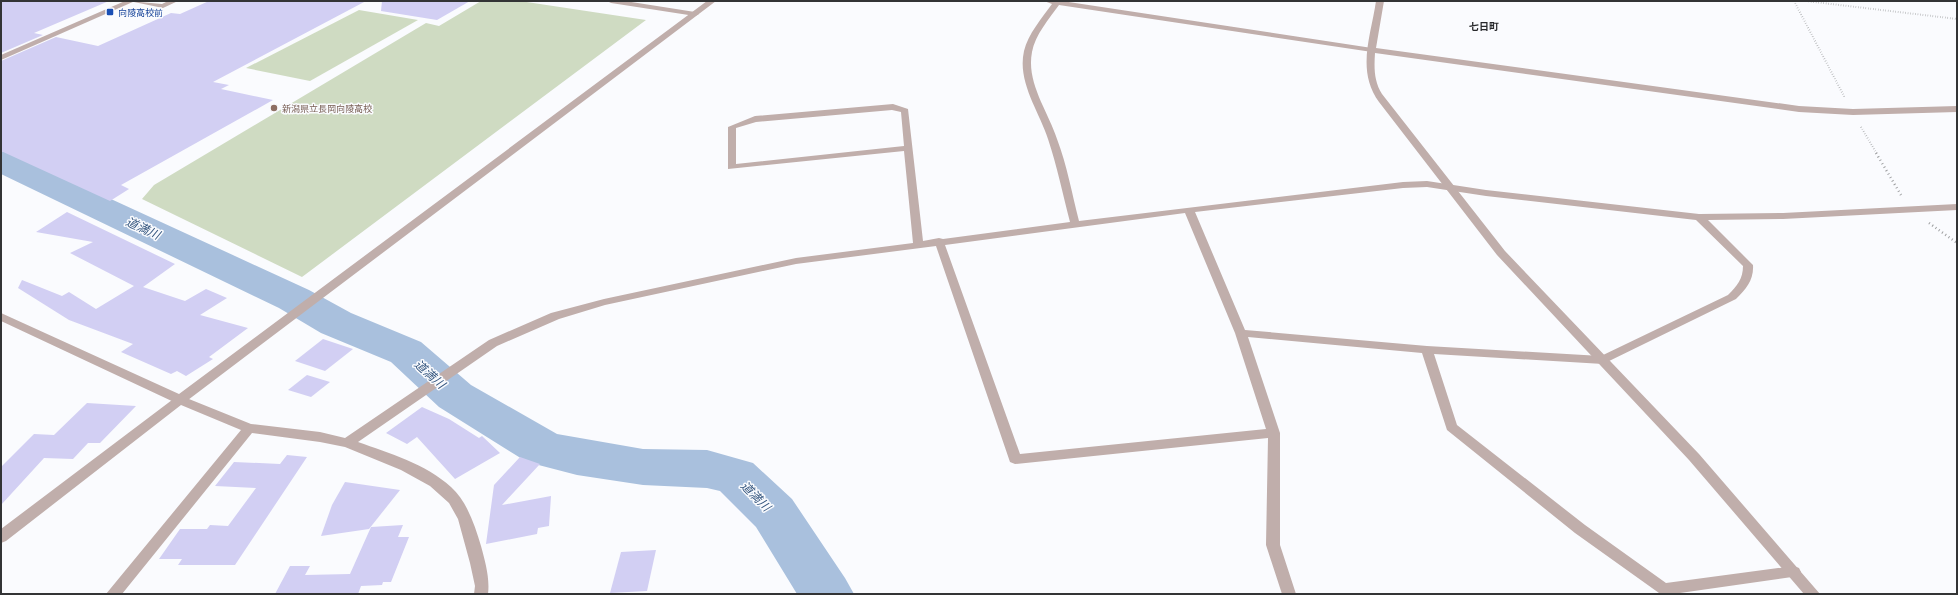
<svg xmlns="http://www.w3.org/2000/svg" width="1958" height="595" font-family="Quicksand,'Noto Sans JP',sans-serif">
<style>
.green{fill:#cfdbc2}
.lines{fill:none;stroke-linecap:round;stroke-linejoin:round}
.river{fill:#a9c0dd;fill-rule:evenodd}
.building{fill:#d2cff3}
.path-far1{stroke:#9fa0a2;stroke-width:2;stroke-dasharray:0.5 2;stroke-linecap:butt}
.path{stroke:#9fa0a2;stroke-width:2.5;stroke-dasharray:1 3;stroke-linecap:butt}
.service{fill:#c0aeab;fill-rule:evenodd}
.minor{fill:#c0aeab;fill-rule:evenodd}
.tertiary{fill:#c0aeab;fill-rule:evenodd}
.transit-dot{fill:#1a4fb4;stroke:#fafbfe;stroke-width:1.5}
.education-dot{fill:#8d6e63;stroke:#fafbfe;stroke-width:1.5}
.labels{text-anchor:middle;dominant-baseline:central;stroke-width:3;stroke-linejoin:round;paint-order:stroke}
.far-transit-label{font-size:9px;fill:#164399;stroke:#fafbfe;text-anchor:start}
.far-education-label{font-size:9px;fill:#785e54;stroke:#fafbfe;text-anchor:start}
.far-neighbourhood-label{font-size:10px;font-weight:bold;fill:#28292c;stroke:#fafbfe}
.water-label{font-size:12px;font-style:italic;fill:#35567f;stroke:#fafbfe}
</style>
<rect width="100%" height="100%" fill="#fafbfe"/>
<g class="green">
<path d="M 481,1 L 520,1 L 646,20 L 302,277 L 142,199 L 154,185 L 426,23 L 439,26 Z"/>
<path d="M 359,10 L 418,20 L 310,81 L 246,68 Z"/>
</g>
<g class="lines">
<path class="river" d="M 1,151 L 13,154 L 309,290 L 351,313 L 421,342 L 471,385 L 557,434 L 643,449 L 707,450 L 753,463 L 792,499 L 845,578 L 854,594 L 797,594 L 756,527 L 720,491 L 707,488 L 643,485 L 577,475 L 527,462 L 439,407 L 391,362 L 321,333 L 279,308 L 1,174 Z"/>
</g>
<g class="building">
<path d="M 1,1 L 109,1 L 34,33 L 43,35 L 1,53 Z"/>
<path d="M 209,1 L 366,1 L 213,82 L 229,85 L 221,89 L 273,100 L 121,185 L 129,189 L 110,201 L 1,151 L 1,61 L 56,37 L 98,46 L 171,13 L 180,14 Z"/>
<path d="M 382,1 L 470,1 L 437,20 L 381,11 Z"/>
<path d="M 67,212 L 175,264 L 143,287 L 185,301 L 206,289 L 227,298 L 200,315 L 248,328 L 209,357 L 213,359 L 186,376 L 177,371 L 171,374 L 121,352 L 133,344 L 69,320 L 18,288 L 22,280 L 62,296 L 69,292 L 96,309 L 134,286 L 70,253 L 93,242 L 36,232 Z"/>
<path d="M 323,339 L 353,349 L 325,371 L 295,361 Z"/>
<path d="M 307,375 L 330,382 L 311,397 L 288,390 Z"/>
<path d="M 87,403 L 136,406 L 100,443 L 88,443 L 73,459 L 44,458 L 1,505 L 1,467 L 34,434 L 54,435 Z"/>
<path d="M 422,407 L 449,419 L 479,438 L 482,436 L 500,453 L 455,479 L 417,437 L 407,444 L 386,433 Z"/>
<path d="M 287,455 L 307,457 L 235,565 L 178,565 L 182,559 L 159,559 L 180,529 L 207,529 L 210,525 L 228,526 L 256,488 L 215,486 L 234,462 L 280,464 Z"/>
<path d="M 520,457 L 540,464 L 502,505 L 551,496 L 549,526 L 538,528 L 537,534 L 486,544 L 494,485 Z"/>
<path d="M 345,482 L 400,490 L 369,529 L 321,536 L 332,505 Z"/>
<path d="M 403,525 L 398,537 L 409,537 L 391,582 L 383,582 L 382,585 L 361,586 L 358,594 L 275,594 L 290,566 L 310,566 L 305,575 L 350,574 L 371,527 Z"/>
<path d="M 656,550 L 647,591 L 610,593 L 621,552 Z"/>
</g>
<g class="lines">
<g class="path-far1">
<path d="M 1794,1 L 1845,98"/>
<path d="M 1806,1 L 1957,19"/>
<path d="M 1861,127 L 1877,154"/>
</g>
<g class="path">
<path d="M 1876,153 L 1901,195"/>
<path d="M 1929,223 L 1957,243"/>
</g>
<path class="service" d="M 129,1 L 162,4 L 168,1 L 178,1 L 163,8 Z"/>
<g class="minor">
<path d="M 125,1 L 135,1 L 1,60 L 1,55 Z"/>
<path d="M 607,1 L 625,1 L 695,12 L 699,14 L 695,16 L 611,3 Z"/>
<path d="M 1044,1 L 1062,1 L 1372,48 L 1376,50 L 1372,52 L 1059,5 C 1049,19 1035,35 1032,52 C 1026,83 1048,111 1057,139 C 1067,165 1072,194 1079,221 L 1403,182 L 1427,181 L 1486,190 L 1699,214 L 1783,213 L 1957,204 L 1957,210 L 1783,219 L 1708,220 L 1753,265 C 1754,280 1746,289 1736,299 L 1603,364 L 1434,354 L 1457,425 L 1585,525 L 1666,583 L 1794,566 L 1799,568 L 1801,572 L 1799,576 L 1673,594 L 1659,593 L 1575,533 L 1447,430 L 1422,353 L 1248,337 L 1280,433 L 1280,545 L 1296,594 L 1282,594 L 1266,545 L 1268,438 L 1015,464 L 1010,462 L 936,246 L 796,264 L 605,305 L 559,319 L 497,346 L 358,442 C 389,453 426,464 451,487 C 467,501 475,526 481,546 C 485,561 490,578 488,594 L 474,594 L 475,586 L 470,563 L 458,519 L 449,503 L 430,486 L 401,470 L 345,447 L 320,442 L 252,433 L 122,594 L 106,594 L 241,430 L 181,405 L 6,541 L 1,543 L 1,529 L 176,397 L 184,397 L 251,424 L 320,432 L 345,438 L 489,340 L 551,313 L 604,299 L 796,258 L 913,243 L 904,151 L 728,169 L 728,127 L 755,116 L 893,104 L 908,109 L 923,241 L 939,238 L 943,239 L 1070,222 C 1063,195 1057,166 1048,139 C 1039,111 1017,82 1024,51 C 1028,34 1042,18 1052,4 ZM 892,110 L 901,112 L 904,146 L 736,164 L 736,128 L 756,122 ZM 1427,187 L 1486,196 L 1696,220 L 1743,266 C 1743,279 1737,286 1728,295 L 1601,356 L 1427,346 L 1245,330 L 1195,212 L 1403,188 ZM 1185,213 L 1235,333 L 1266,429 L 1020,454 L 945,245 Z"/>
</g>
<g class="tertiary">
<path d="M 707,1 L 716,1 L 184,403 L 176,403 L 1,321 L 1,313 L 179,394 Z"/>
<path d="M 1376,1 L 1384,1 L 1376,48 L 1799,106 L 1853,109 L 1957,106 L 1957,112 L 1853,115 L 1799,112 L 1375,53 C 1374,68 1374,81 1382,94 L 1505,251 L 1699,454 L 1820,594 L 1804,594 L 1689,460 L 1497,255 L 1379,102 C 1356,70 1371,36 1376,1 Z"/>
</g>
</g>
<rect class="transit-dot" x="106" y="8" width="8" height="8" rx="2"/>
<circle class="education-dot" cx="274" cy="108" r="4"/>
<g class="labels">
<g class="far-transit-label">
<text x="118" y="12">向陵高校前</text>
</g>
<g class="far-education-label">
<text x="282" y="108">新潟県立長岡向陵高校</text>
</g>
<g class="far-neighbourhood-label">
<text x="1484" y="26">七日町</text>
</g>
<g class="water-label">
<text transform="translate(143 228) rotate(25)">道満川</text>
<text transform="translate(430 374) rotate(42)">道満川</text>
<text transform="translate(756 496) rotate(45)">道満川</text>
</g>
</g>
<rect width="1958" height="595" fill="none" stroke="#333435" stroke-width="4"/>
</svg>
